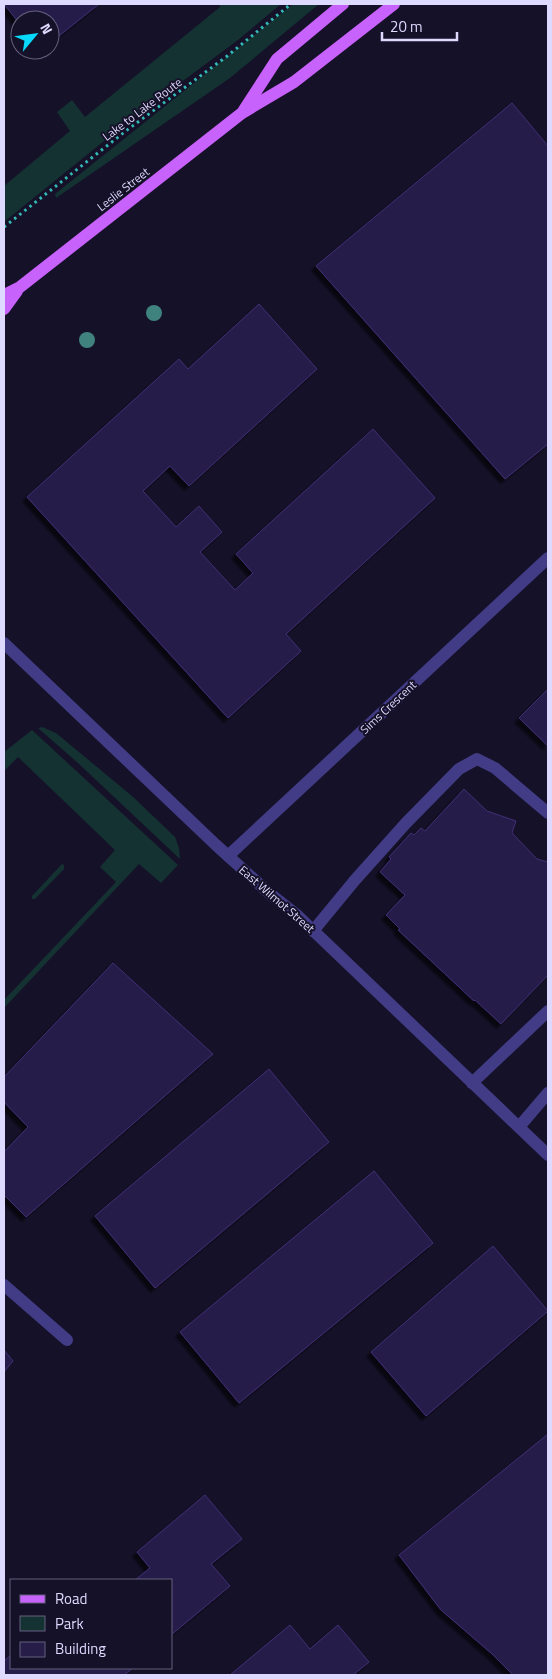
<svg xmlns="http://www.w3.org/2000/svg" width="552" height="1679" font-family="'Titillium Web',sans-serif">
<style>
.green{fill:#143232}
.building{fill:#271d49;stroke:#402f75;filter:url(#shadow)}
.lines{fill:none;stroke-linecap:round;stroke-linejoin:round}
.path{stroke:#32b9b6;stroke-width:3;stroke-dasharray:2.5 4;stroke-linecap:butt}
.minor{stroke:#423c86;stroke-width:12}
.major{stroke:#c862fc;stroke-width:12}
.tree{fill:#40827e}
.labels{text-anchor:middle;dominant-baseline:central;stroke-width:4;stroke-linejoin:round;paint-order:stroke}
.street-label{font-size:12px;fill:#ded9fe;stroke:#151128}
</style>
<defs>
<filter id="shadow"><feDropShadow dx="-4.5" dy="4.5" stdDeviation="1" flood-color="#0009"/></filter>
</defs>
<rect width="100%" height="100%" fill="#151128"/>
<g class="green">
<path d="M 219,4 L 281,4 L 238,40 L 125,124 L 4,222 L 4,186 L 70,131 L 57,112 L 72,100 L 85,117 L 220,7 Z"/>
<path d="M 293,4 L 319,4 L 230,78 L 56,198 L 55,194 Z"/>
<path d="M 42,727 L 56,733 L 132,796 L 175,837 L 179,848 L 180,859 L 78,763 L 38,728 Z"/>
<path d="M 32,730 L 178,865 L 161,883 L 139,864 L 4,1008 L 4,1000 L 116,882 L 100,867 L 115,850 L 18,757 L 4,771 L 4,752 Z"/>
<path d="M 62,864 L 64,865 L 64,869 L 35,899 L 32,899 L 32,896 Z"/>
</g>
<g class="building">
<path d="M 4,4 L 99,4 L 50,43 L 50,20 L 20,20 L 20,24 Z"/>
<path d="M 512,103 L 548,146 L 548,444 L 505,479 L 316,266 Z"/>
<path d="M 259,304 L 317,369 L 189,486 L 170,466 L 143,491 L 176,527 L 199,506 L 222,532 L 200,552 L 235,590 L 253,573 L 236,554 L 373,429 L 435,498 L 286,634 L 301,651 L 228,718 L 27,497 L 179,359 L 188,369 Z"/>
<path d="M 548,689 L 548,746 L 519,718 Z"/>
<path d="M 464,789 L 487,811 L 516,821 L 512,833 L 537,859 L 548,862 L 548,975 L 501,1024 L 475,1000 L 474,1001 L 398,930 L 400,929 L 386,915 L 405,895 L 380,872 L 391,859 L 389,857 L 411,833 L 414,835 L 421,828 L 425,831 Z"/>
<path d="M 113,963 L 213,1054 L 26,1217 L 4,1195 L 4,1152 L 28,1127 L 4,1102 L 4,1077 Z"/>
<path d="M 269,1069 L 329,1142 L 155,1288 L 95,1216 Z"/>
<path d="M 374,1171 L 433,1243 L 239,1403 L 180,1332 Z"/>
<path d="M 493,1246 L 548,1311 L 426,1416 L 371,1352 Z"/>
<path d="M 4,1350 L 13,1361 L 4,1372 Z"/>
<path d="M 548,1434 L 548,1675 L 513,1675 L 491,1653 L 441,1610 L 399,1555 Z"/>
<path d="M 205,1495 L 242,1539 L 211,1564 L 230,1586 L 171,1635 L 171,1580 L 135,1580 L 150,1568 L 137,1552 Z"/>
<path d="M 290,1625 L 310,1649 L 338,1625 L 369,1662 L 353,1675 L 230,1675 Z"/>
<path d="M 11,1655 L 11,1668 L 133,1668 L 124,1675 L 4,1675 L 4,1661 Z"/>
</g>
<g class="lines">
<path class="path" d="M 4,227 L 127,130 L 226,57 L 291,4"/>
<g class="minor">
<path d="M 4,643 L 216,845 L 269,893 L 298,916 L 548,1155"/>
<path d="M 228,856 L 548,558"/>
<path d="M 313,931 L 355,880 L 406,823 L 459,769 L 477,759 L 495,768 L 548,813"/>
<path d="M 472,1083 L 548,1011"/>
<path d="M 519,1127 L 548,1093"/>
<path d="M 4,1285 L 67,1340"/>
</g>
<g class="major">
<path d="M 244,110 L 277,59 L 343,4"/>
<path d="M 4,295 L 20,287 L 242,113 L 294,82 L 394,4"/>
<path d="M 4,309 L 17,291"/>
</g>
</g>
<g class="tree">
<circle cx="154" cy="313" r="8"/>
<circle cx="87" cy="340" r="8"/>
</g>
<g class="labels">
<g class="street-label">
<text transform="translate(142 109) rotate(-37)">Lake to Lake Route</text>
<text transform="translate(123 189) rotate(-38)">Leslie Street</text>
<text transform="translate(388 707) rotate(-43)">Sims Crescent</text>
<text transform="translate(277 899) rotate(41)">East Wilmot Street</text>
</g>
</g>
<rect width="552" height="1679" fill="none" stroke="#ded9fe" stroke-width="10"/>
<rect x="10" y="1579" width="162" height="90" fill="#151128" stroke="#65617e"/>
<rect x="20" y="1595" width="25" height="8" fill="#c862fc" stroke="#65617e"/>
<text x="55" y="1604" font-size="15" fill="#ded9fe">Road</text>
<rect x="20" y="1616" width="25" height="15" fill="#143232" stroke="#65617e"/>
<text x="55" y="1629" font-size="15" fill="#ded9fe">Park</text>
<rect x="20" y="1642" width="25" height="15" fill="#271d49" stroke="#65617e"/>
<text x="55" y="1654" font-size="15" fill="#ded9fe">Building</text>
<g transform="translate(35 35) rotate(61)"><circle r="24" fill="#151128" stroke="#65617e"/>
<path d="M0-4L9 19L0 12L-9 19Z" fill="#08d9fb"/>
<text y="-8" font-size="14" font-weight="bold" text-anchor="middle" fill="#ded9fe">N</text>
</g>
<path d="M382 32v8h75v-8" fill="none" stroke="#ded9fe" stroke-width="2.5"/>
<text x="390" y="32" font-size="15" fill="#ded9fe" stroke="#151128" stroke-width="4" paint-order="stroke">20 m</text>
</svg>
